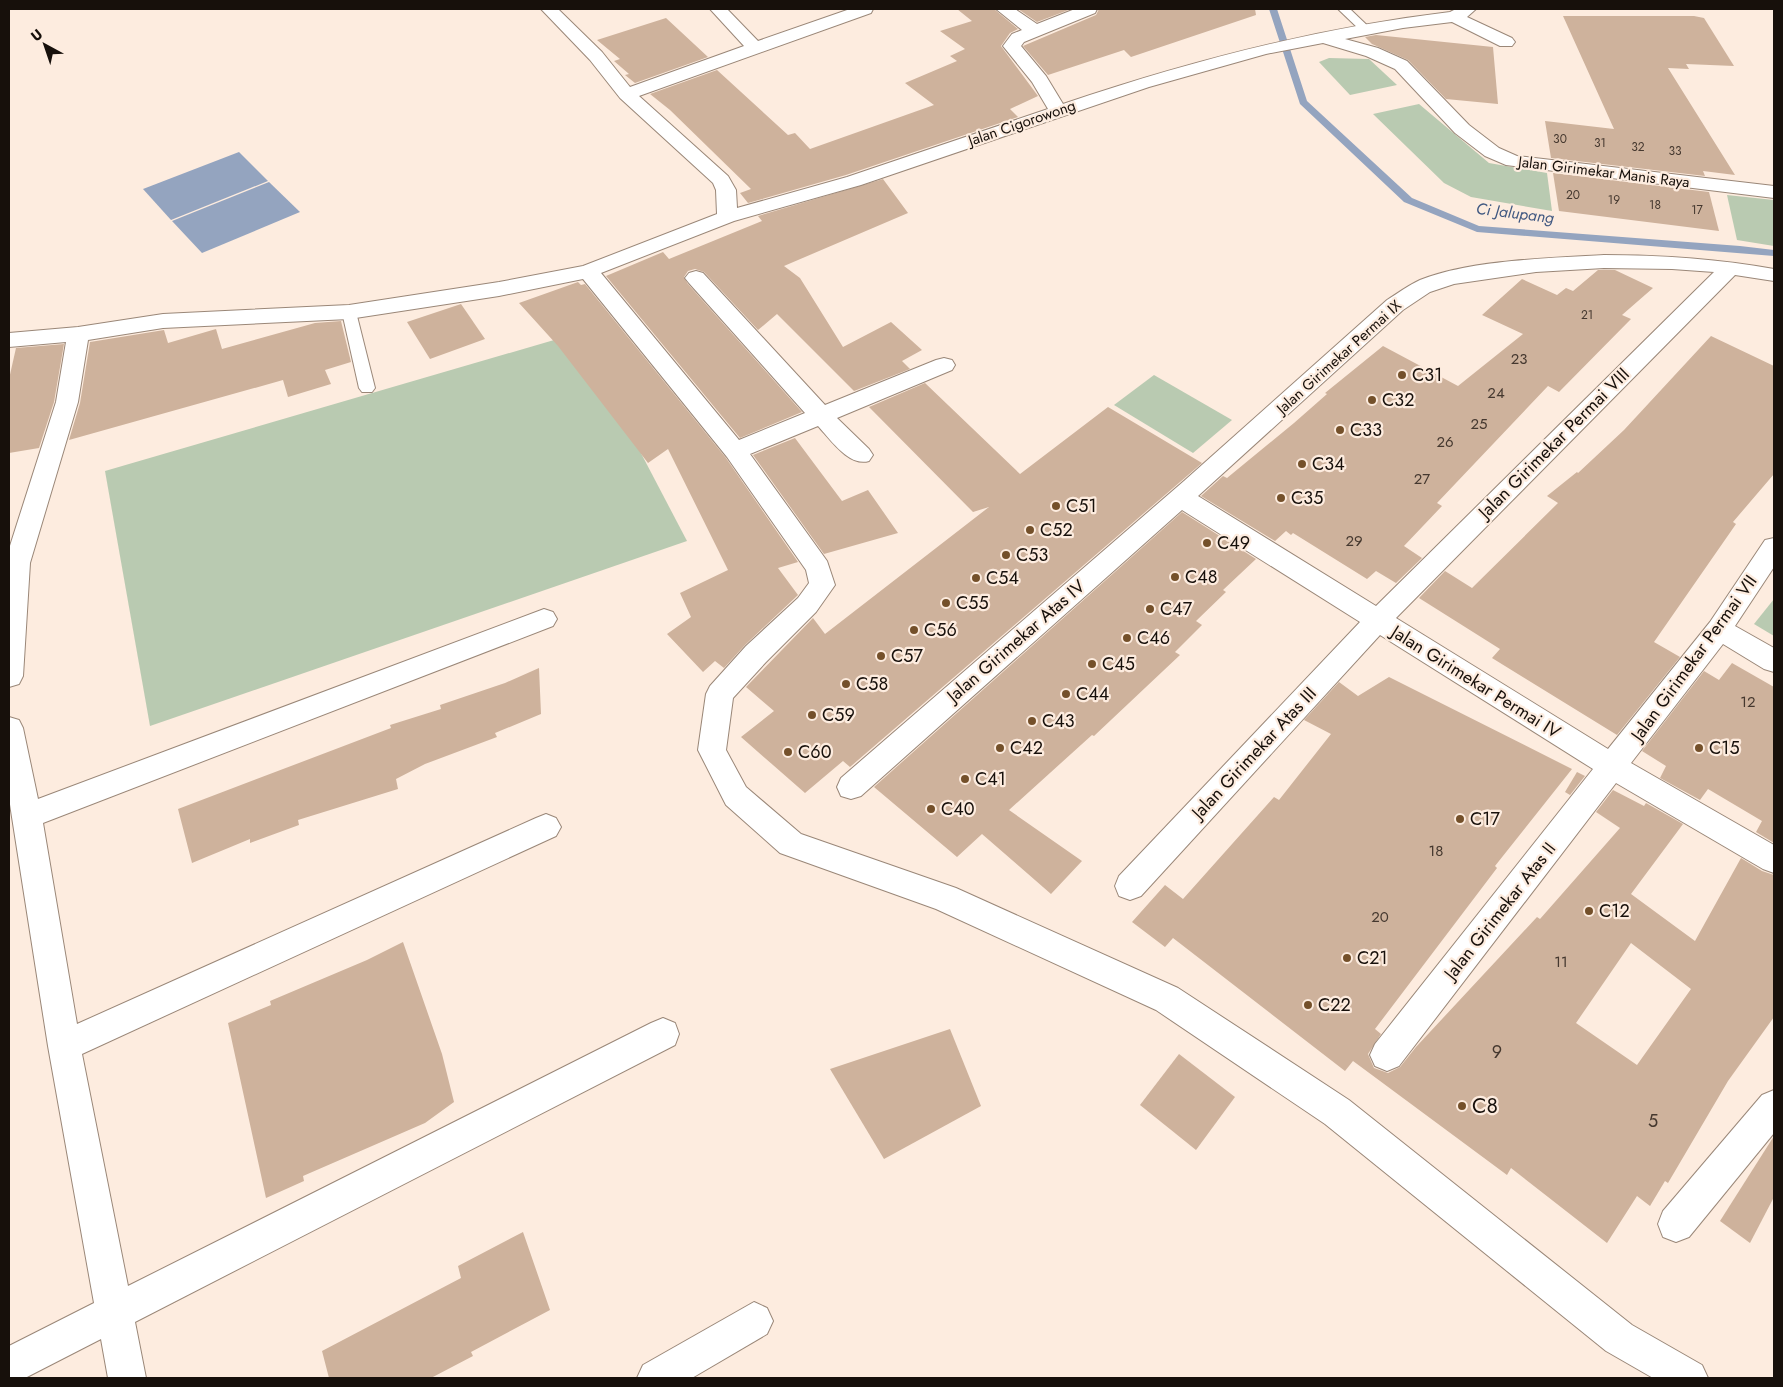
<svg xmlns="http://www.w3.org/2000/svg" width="1783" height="1387" font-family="Jost,sans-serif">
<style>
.green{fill:#b9cab1}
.water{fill:#94a4bf}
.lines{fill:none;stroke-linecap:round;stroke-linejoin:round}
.stream{fill:#94a4bf;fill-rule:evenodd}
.building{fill:#ceb29c;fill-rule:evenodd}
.service-casing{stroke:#9a8778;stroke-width:2}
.minor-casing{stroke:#9a8778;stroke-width:2}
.service{fill:#fff;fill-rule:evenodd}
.minor{fill:#fff;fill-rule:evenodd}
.poi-dot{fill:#74502a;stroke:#fdecdf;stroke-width:2}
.labels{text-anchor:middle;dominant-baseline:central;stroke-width:4.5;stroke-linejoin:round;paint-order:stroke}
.far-number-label{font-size:12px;fill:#45382f}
.far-street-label{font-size:15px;fill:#17100b;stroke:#fdecdf}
.number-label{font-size:15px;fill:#45382f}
.far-water-label{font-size:16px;font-style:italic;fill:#405881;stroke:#fdecdf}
.poi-label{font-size:18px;fill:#17100b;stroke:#fdecdf;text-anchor:start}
.street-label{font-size:18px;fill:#17100b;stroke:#fdecdf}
.near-number-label{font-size:18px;fill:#45382f}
.near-poi-label{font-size:21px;fill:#17100b;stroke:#fdecdf;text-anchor:start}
</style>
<rect width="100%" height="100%" fill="#fdecdf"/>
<g class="green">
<path d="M 1329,58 L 1369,59 L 1397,85 L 1350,95 L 1319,62 Z"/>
<path d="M 1419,104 L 1489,163 L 1547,173 L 1552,211 L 1471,197 L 1444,183 L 1373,114 Z"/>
<path d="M 1727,195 L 1774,200 L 1774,246 L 1737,240 Z"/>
<path d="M 578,333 L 687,541 L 150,726 L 105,471 Z"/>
<path d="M 1154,375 L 1232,420 L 1193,453 L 1114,405 Z"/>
<path d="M 1774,599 L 1774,636 L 1754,624 Z"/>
</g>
<g class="water">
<path d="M 239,152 L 268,181 L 171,220 L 143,189 Z"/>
<path d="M 269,182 L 300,212 L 202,253 L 172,221 Z"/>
</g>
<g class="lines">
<path class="stream" d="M 1269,9 L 1277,9 L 1307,101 L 1412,198 L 1479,226 L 1740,246 L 1774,250 L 1774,256 L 1477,232 L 1404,202 L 1300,104 Z"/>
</g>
<g class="building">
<path d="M 957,9 L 994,9 L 1018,29 L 1010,33 L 1001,46 L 1038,96 L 1010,109 L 1018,117 L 846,175 L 748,203 L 740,193 L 751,189 L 670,110 L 650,94 L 717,70 L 788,135 L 795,133 L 810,149 L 934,105 L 905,83 L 957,61 L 950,56 L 965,49 L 940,31 L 972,21 Z"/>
<path d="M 1018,9 L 1071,9 L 1037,22 Z"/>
<path d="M 1099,9 L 1255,9 L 1256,15 L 1131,57 L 1124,50 L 1048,75 L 1023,46 L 1096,15 Z"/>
<path d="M 1563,16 L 1694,16 L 1704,18 L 1734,66 L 1686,64 L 1689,69 L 1668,68 L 1735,175 L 1703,171 L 1705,176 L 1551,158 L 1545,121 L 1614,129 Z"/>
<path d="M 666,18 L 708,57 L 635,83 L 625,75 L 629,74 L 614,61 L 620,59 L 597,40 Z"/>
<path d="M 1376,35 L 1493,47 L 1498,104 L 1446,99 L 1408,60 L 1372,44 L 1365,37 Z"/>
<path d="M 1553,173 L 1709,192 L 1719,231 L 1559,211 Z"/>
<path d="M 883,179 L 908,213 L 784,266 L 800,278 L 843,347 L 891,322 L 922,350 L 902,361 L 910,369 L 854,391 L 777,314 L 758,330 L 704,272 L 695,269 L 688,271 L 684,277 L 688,284 L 802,412 L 740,438 L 606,276 L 663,252 L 669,259 L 762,221 L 758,216 Z"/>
<path d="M 1598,270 L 1615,270 L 1653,288 L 1622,315 L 1631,319 L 1559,392 L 1548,386 L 1437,503 L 1442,506 L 1404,546 L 1422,558 L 1396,583 L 1376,571 L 1367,579 L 1293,533 L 1291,535 L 1286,531 L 1275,541 L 1201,496 L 1223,476 L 1227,478 L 1294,423 L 1327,394 L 1325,393 L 1383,346 L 1458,386 L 1523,334 L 1482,315 L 1522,279 L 1557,295 L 1566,288 L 1573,291 Z"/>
<path d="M 578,282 L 581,285 L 585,284 L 726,458 L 798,562 L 778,568 L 798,595 L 745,645 L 724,668 L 715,661 L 703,672 L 667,634 L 691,617 L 680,593 L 728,570 L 668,449 L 648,463 L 558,346 L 519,303 Z"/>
<path d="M 461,304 L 485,339 L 430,359 L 407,322 Z"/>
<path d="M 341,321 L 351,362 L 325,370 L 331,384 L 288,397 L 283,380 L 69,440 L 80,403 L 90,342 L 164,330 L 168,343 L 216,329 L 222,349 L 315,323 Z"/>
<path d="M 1711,336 L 1774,366 L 1774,474 L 1733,522 L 1736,524 L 1654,642 L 1680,657 L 1617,735 L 1492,658 L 1500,649 L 1419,598 L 1445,571 L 1472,588 L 1558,503 L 1547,496 L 1577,472 L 1578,473 L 1624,430 Z"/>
<path d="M 64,344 L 54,402 L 39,448 L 9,453 L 9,379 L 16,348 Z"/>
<path d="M 925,383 L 1020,474 L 1108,407 L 1202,463 L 850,767 L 843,761 L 805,793 L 741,737 L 774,711 L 746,687 L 813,618 L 825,634 L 989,507 L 973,512 L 869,407 Z"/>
<path d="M 795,438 L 842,501 L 868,490 L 898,533 L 824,554 L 753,455 Z"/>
<path d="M 1182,512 L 1256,559 L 1223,590 L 1226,592 L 1196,621 L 1202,625 L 1175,652 L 1180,655 L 1094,736 L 1092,735 L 1009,810 L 1082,861 L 1051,894 L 982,834 L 957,857 L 874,787 Z"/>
<path d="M 1732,663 L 1774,687 L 1774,843 L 1756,832 L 1762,821 L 1708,789 L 1700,800 L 1660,778 L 1666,766 L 1642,751 L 1704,671 L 1719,680 Z"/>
<path d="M 539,668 L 541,714 L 495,733 L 497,737 L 425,764 L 396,779 L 398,789 L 298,820 L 299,825 L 250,843 L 250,839 L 192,863 L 178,809 L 391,728 L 390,725 L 441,709 L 440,705 L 505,683 Z"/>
<path d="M 1389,677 L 1572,769 L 1495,866 L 1497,868 L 1375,1029 L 1381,1034 L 1368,1054 L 1374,1068 L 1388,1073 L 1400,1067 L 1416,1047 L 1537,917 L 1540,919 L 1620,828 L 1596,812 L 1613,790 L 1644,806 L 1646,803 L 1683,824 L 1631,894 L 1695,941 L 1741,858 L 1762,871 L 1774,875 L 1774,1017 L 1728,1081 L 1668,1183 L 1665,1181 L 1650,1206 L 1637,1196 L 1607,1243 L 1511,1168 L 1507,1175 L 1353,1061 L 1345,1071 L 1173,938 L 1165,947 L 1132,922 L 1165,885 L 1183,899 L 1274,797 L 1279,800 L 1331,734 L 1304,720 L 1339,682 L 1358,696 ZM 1631,943 L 1691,989 L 1637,1065 L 1576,1023 Z"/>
<path d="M 1577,772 L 1585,776 L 1570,795 L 1565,792 Z"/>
<path d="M 403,942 L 442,1054 L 454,1102 L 425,1123 L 303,1176 L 304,1181 L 266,1198 L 228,1023 L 271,1005 L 270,1001 L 367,960 Z"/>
<path d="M 950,1029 L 981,1106 L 884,1159 L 830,1069 Z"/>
<path d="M 1179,1054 L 1235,1097 L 1196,1150 L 1140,1105 Z"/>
<path d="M 1774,1136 L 1774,1197 L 1750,1243 L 1720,1221 Z"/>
<path d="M 523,1232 L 550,1310 L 471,1352 L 473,1356 L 431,1378 L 329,1378 L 322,1351 L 461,1278 L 458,1266 Z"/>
</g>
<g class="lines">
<defs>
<g id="service">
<path d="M 1338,9 L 1350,9 L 1372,30 L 1366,34 L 1362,32 Z"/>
<path d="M 349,307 L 356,312 L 375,388 L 372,392 L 362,392 L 359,388 L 342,312 Z"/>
</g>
<g id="minor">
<path d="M 541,9 L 558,9 L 602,52 L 630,87 L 744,46 L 710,9 L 727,9 L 758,41 L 850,9 L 873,9 L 871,13 L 639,96 L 728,176 L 736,190 L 737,208 L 847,177 L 1048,109 L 1032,82 L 1003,46 L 1012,34 L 1022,30 L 996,9 L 1015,9 L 1037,24 L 1075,9 L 1097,9 L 1095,13 L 1024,42 L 1021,46 L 1046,76 L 1063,104 C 1190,61 1316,28 1450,12 L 1456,9 L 1476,9 L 1467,17 L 1512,38 L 1515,42 L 1512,46 L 1500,46 L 1452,22 L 1403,28 L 1345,39 L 1378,48 L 1407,61 L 1469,125 L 1499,148 L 1517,156 L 1774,186 L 1774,198 L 1506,165 L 1485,156 L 1455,133 L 1395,69 L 1366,56 L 1323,43 L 1266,54 L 1149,87 L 861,185 L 734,221 L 601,273 L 739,440 L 805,413 L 689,283 L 685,278 L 689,273 L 696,271 L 703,273 L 825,405 L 936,360 L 944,358 L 952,360 L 955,365 L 952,370 L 837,418 L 869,449 L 873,455 L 869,461 C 849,467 831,440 818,426 L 750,454 L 827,561 L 835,585 L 816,612 L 766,662 L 733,698 L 726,750 L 746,787 L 801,834 L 956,888 L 1178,988 L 1349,1100 L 1632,1325 L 1702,1365 L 1708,1378 L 1653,1378 L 1606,1351 L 1325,1124 L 1156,1010 L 936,909 L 780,853 L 726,805 L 698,750 L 706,694 L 710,686 L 746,646 L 798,598 L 809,583 L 806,570 L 727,457 L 583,279 L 499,296 L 349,319 L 163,328 L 88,340 L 78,402 L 30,563 L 23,676 L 19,684 L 9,687 L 9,549 L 56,402 L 66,342 L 9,347 L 9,333 L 78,327 L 163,314 L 349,305 L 499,282 L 583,266 L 717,214 L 716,190 L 713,183 L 620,98 L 590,60 Z"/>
<path d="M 1604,255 C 1662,255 1718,259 1774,269 L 1774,281 L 1735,275 L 1396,618 L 1608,749 L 1710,622 L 1765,540 L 1774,538 L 1774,567 L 1735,626 L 1774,648 L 1774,672 L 1764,669 L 1723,644 L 1631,763 L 1774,845 L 1774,873 L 1763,869 L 1616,783 L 1399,1066 L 1387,1071 L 1375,1066 L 1370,1055 L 1375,1044 L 1593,769 L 1380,635 L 1141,896 L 1130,900 L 1119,896 L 1115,886 L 1119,876 L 1360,622 L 1182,510 L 861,796 L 851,799 L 841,796 L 837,787 L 841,778 L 1184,481 L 1387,300 C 1398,293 1409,285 1420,280 C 1470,260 1551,258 1604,255 ZM 1604,268 L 1672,269 L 1714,272 L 1376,606 L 1198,496 L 1403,310 L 1430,292 L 1454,284 L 1536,272 Z"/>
<path d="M 544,609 L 553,612 L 557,619 L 553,626 L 43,823 L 77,1024 L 536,818 L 546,814 L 556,818 L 561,827 L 556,836 L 82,1054 L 128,1286 L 651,1023 L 663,1018 L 675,1023 L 679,1034 L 675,1045 L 135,1322 L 146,1378 L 108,1378 L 101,1339 L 25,1378 L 9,1378 L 9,1346 L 94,1303 L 48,1046 L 9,798 L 9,717 L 19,720 L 23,728 L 38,799 Z"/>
<path d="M 1774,1090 L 1774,1133 L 1689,1237 L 1676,1242 L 1663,1237 L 1658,1224 L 1663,1211 L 1762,1095 Z"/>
<path d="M 754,1302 L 767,1308 L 773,1321 L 767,1334 L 692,1378 L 637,1378 L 643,1365 Z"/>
</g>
</defs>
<use href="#service" class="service-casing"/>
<use href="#minor" class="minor-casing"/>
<use href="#service" class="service"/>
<use href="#minor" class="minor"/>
</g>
<g class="poi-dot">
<circle cx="1402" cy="375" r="5"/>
<circle cx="1372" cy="400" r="5"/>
<circle cx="1340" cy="430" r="5"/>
<circle cx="1302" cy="464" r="5"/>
<circle cx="1281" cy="498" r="5"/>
<circle cx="1056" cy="506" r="5"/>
<circle cx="1030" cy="530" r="5"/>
<circle cx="1207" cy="543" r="5"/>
<circle cx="1006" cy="555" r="5"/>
<circle cx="1175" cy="577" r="5"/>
<circle cx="976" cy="578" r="5"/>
<circle cx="946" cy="603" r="5"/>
<circle cx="1150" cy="609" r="5"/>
<circle cx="914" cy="630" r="5"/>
<circle cx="1127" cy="638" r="5"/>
<circle cx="881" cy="656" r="5"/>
<circle cx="1092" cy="664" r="5"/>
<circle cx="846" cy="684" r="5"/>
<circle cx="1066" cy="694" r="5"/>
<circle cx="812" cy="715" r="5"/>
<circle cx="1032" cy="721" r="5"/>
<circle cx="1000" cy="748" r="5"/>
<circle cx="1699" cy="748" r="5"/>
<circle cx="788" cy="752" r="5"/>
<circle cx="965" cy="779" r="5"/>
<circle cx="931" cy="809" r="5"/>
<circle cx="1460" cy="819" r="5"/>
<circle cx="1589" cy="911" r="5"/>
<circle cx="1347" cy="958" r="5"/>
<circle cx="1308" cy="1005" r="5"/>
<circle cx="1462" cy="1106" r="5"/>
</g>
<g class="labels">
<g class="far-number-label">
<text x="1560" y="139">30</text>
<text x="1600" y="143">31</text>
<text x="1638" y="147">32</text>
<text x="1675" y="151">33</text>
<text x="1573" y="195">20</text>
<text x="1614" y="200">19</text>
<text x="1655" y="205">18</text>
<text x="1697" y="210">17</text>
<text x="1587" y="315">21</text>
</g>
<g class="far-street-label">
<text transform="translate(1022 123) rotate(-19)">Jalan Cigorowong</text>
<text transform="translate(1604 172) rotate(7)">Jalan Girimekar Manis Raya</text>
<text transform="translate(1339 357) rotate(-42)">Jalan Girimekar Permai IX</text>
</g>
<g class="number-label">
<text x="1519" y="359">23</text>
<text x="1496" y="393">24</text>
<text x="1479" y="424">25</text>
<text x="1445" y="442">26</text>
<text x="1422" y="479">27</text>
<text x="1354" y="541">29</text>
<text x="1748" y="702">12</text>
<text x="1436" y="851">18</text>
<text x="1380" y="917">20</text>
<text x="1561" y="962">11</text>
</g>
<g class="far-water-label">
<text transform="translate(1515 213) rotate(7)">Ci Jalupang</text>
</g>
<g class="poi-label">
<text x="1412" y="375">C31</text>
<text x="1382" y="400">C32</text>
<text x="1350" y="430">C33</text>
<text x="1312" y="464">C34</text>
<text x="1291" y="498">C35</text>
<text x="1066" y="506">C51</text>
<text x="1040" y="530">C52</text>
<text x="1217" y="543">C49</text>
<text x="1016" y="555">C53</text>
<text x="1185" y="577">C48</text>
<text x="986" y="578">C54</text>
<text x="956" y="603">C55</text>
<text x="1160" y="609">C47</text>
<text x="924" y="630">C56</text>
<text x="1137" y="638">C46</text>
<text x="891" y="656">C57</text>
<text x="1102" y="664">C45</text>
<text x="856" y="684">C58</text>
<text x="1076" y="694">C44</text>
<text x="822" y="715">C59</text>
<text x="1042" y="721">C43</text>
<text x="1010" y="748">C42</text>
<text x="1709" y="748">C15</text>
<text x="798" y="752">C60</text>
<text x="975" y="779">C41</text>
<text x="941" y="809">C40</text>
<text x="1470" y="819">C17</text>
<text x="1599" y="911">C12</text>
<text x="1357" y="958">C21</text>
<text x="1318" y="1005">C22</text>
</g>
<g class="street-label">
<text transform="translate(1554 443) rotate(-45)">Jalan Girimekar Permai VIII</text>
<text transform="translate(1016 641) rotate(-41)">Jalan Girimekar Atas IV</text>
<text transform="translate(1694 658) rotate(-54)">Jalan Girimekar Permai VII</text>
<text transform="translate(1476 682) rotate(32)">Jalan Girimekar Permai IV</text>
<text transform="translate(1254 753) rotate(-47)">Jalan Girimekar Atas III</text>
<text transform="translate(1500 911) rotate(-52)">Jalan Girimekar Atas II</text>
</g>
<g class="near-number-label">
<text x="1497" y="1052">9</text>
<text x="1653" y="1121">5</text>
</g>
<g class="near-poi-label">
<text x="1472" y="1106">C8</text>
</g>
</g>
<rect width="1783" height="1387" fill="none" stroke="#17100b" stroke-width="20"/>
<g transform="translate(45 45) rotate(320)" stroke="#fdecdf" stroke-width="4" paint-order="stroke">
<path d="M0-4L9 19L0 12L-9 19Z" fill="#17100b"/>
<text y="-8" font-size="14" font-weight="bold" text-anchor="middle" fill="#17100b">U</text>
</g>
</svg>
